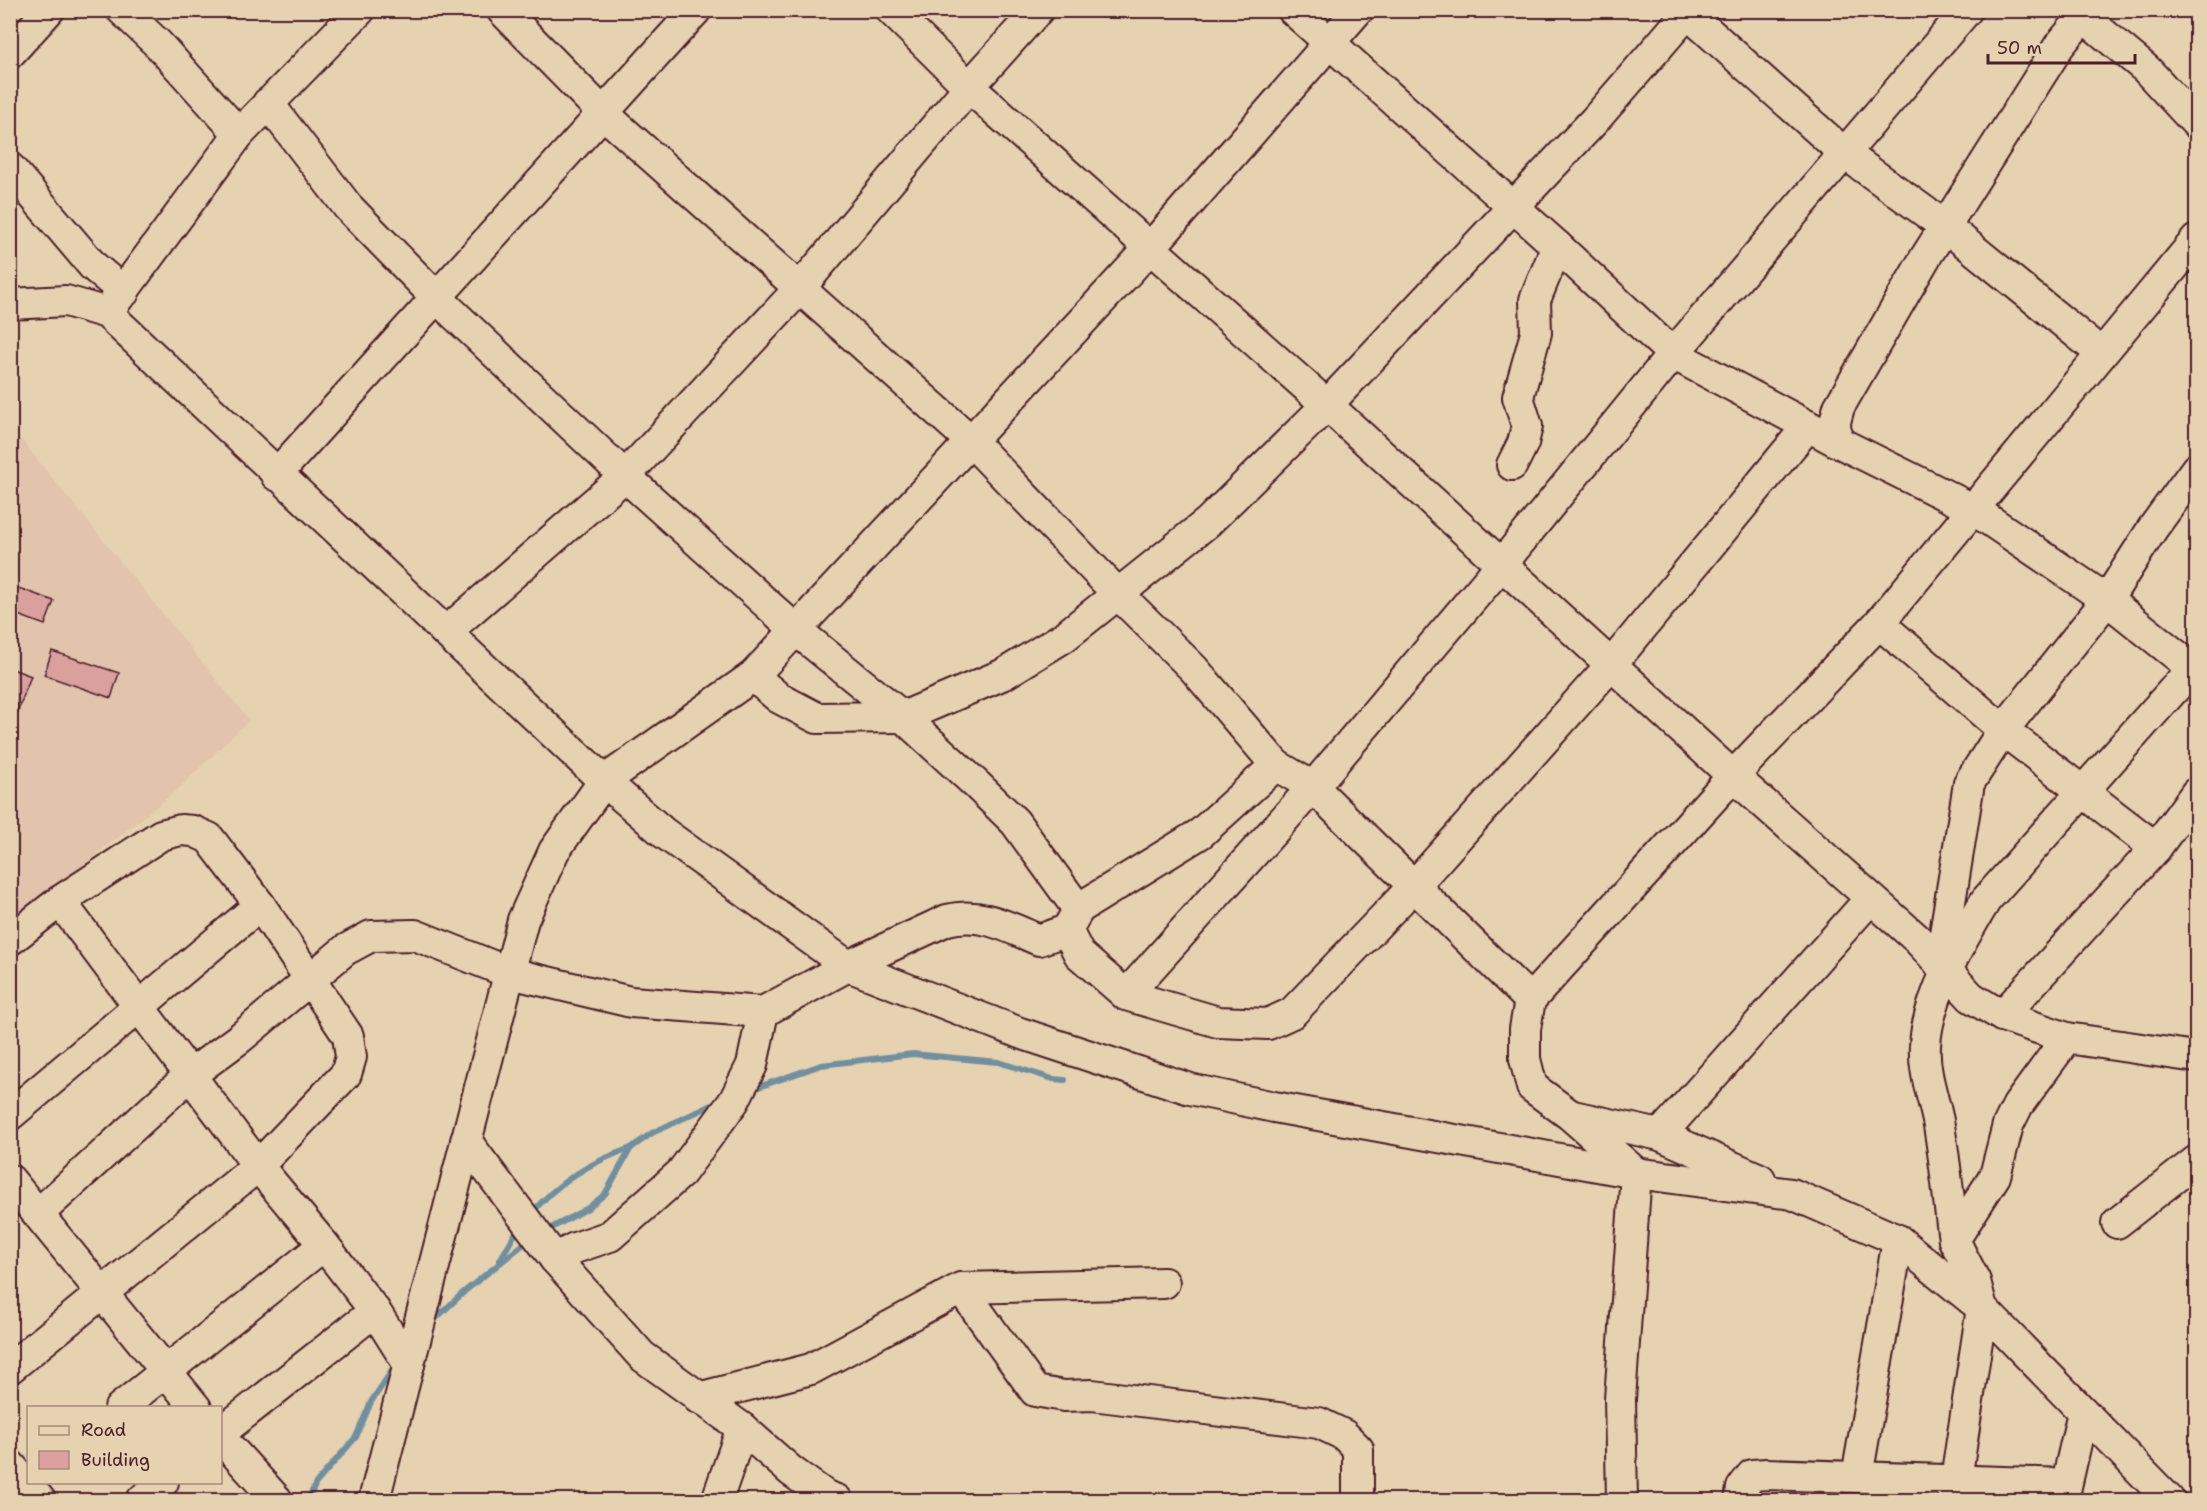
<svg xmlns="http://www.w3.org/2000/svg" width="2207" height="1511" font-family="'Shantell Sans',sans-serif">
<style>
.built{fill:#e2c3ab}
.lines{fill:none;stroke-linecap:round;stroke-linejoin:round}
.stream{stroke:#728f9f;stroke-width:6}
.building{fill:#daa09e;stroke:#4a1f2b;stroke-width:1.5}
.minor-casing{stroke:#4a1f2b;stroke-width:34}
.minor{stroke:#e6d2b0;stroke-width:30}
</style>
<rect width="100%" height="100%" fill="#e6d2b0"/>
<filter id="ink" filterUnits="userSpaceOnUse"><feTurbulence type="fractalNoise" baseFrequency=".0167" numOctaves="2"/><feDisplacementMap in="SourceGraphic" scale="12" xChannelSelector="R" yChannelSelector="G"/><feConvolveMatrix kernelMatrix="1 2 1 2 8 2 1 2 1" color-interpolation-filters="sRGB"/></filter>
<g filter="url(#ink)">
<path class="built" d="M 10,426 L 249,720 L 178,789 L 11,923 Z"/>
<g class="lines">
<g class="stream">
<path d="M 750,1090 L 821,1065 L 913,1054 L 998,1062 L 1053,1079 L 1065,1080"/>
<path d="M 532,1213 C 558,1181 593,1161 631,1148"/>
<path d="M 544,1232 L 588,1208 L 605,1194 L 631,1148 L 652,1133 L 718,1102"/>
<path d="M 500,1260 L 519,1227"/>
<path d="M 432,1322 L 465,1291 L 530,1239"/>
<path d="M 308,1500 L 316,1483 L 356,1437 L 371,1402 L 395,1366"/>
</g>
</g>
<g class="building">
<path d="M 10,585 L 54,601 L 45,625 L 10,612 Z"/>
<path d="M 52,651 L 119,673 L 111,698 L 44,675 Z"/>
<path d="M 10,668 L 31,676 L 12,727 L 10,727 Z"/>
</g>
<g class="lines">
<defs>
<g id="minor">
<path d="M 122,10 L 158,44 L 239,134"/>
<path d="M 502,10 L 604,114 L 970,440 L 1118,594 L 1194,669 L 1276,765 L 1313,787 L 1530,1000"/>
<path d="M 891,10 L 969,87 L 1327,405 L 1733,776 L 1916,938 L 1971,997 L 2002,1016 L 2067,1038 L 2196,1057"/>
<path d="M 1293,10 L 1557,246 L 1673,354 L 1836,441 L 1973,509 L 2107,600 L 2196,671"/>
<path d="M 1684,10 L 1844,153 L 1946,227 L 2101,353"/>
<path d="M 2075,10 L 2146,69 L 2196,123"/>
<path d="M 10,53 L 49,10"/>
<path d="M 268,103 L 348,207 L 437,298 L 625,476 L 796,630 L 903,717 L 977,785 L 1015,822 L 1078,909 L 1201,833 L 1276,765"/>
<path d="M 10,168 L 93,266 L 124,292"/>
<path d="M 10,304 L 66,301 L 107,313 L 604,781 L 664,833 L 848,966 L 1020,1033 L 1190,1089 L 1274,1107 L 1636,1173 L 1792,1194 L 1898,1240 L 1982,1308 L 1953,1500"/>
<path d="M 107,313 L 239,134 L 360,10"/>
<path d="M 1836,441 L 1835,422 L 1839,407 L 1925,258 L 2059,46 L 2083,17"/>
<path d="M 1512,465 L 1523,443 L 1527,426 L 1518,397 L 1536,333 L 1535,300 L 1557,246"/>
<path d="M 276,475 L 696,10"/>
<path d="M 1879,623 L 2003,730 L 2156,848"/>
<path d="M 446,632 L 625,476 L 800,288 L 969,87 L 1038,10"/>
<path d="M 753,676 L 779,698 L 817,718 L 903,717 L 1004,674 L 1064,637 L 1208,522 L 1327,405 L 1594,121 L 1690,10"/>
<path d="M 60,901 L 258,1166 L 324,1245 L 375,1311 L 409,1365"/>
<path d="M 1077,912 L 1067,930 L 1079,954 L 1126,995 L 1218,1022 L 1268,1024 L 1292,1013 L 1414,886 L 1611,665 L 1808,426"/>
<path d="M 10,940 L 60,901 L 161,835 L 181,830 L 193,831 L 209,838 L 260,905 L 10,1115"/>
<path d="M 1940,965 L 1969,783 L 2003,730 L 2107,600 L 2153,528 L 2196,469"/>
<path d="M 1126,995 L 1313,787 L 1501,565 L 1673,354 L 1967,10"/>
<path d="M 2002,1016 L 2156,848 L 2196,793"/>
<path d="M 2067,1038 L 2018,1105 L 2008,1125 L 1995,1176 L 1954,1240 L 1975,1281 L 1982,1308 L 2169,1500"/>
<path d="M 1573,1116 L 1660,1135 L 1760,1179"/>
<path d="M 1660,1135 L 1870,899"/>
<path d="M 466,1141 L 555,1259 L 642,1356 L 742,1428 L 791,1471 L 826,1496 L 837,1500"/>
<path d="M 10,1180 L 196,1408"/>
<path d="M 38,1214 L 190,1075 L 240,1038 L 345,950 L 371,936 L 415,935 L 510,973 L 631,1002 L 763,1012 L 848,966 L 947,920 C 980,911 1008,927 1039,940 L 1067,930"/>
<path d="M 2117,1223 L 2196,1161"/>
<path d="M 1954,1240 C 1949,1204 1946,1168 1940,1132 C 1936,1103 1923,1075 1925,1046 C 1927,998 1961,941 1986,900 L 2193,668"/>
<path d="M 555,1259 L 575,1248 L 610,1236 L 681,1173 L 734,1101 L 752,1065 L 763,1012"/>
<path d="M 961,1288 L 1035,1391 L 1064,1396 L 1092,1395 L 1319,1423 L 1344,1435 L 1358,1449 L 1358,1500"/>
<path d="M 10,1368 L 258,1166 L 346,1074 L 351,1057 L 348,1036 L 260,905"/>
<path d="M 698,1398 L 811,1369 L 961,1288 L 1164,1283"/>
<path d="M 120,1408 L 324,1245"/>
<path d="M 220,1433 L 375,1311"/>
<path d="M 220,1437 L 277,1500"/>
<path d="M 10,1465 L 40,1500"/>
<path d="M 1857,1477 L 1898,1240"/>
<path d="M 142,1500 L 163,1482"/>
<path d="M 374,1500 L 523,920 L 554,851 L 604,781 L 753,676 L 1151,247 L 1358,10"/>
<path d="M 717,1500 L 742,1428"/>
<path d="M 1622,1500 L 1620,1399 L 1636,1173 L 1570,1115 L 1532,1087 L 1525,1059 L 1525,1029 L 1530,1000 L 1733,776 L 1879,623 L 2196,240"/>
<path d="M 1740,1500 L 1742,1488 L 1752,1475 L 1767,1474 L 2066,1484"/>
<path d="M 2063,1500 L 2083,1412"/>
</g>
</defs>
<use href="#minor" class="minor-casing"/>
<use href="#minor" class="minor"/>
</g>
</g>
<rect width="2207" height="1511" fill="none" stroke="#e6d2b0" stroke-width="36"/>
<rect x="18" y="18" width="2171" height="1475" fill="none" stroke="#4a1f2b" stroke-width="2" filter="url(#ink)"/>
<rect x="27" y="1406" width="195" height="78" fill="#e6d2b0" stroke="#a88a7b" stroke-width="1.5"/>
<rect x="39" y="1426" width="30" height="9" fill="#e6d2b0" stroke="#a88a7b" stroke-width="1.5"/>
<text x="81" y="1436" font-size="18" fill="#4a1f2b">Road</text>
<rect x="39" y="1451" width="30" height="18" fill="#daa09e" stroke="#a88a7b" stroke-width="1.5"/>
<text x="81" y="1466" font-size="18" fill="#4a1f2b">Building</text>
<path d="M1988 54v9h147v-9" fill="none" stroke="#4a1f2b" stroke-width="3"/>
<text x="1997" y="54" font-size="18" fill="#4a1f2b" stroke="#e6d2b0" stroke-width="4.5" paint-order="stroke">50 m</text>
</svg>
